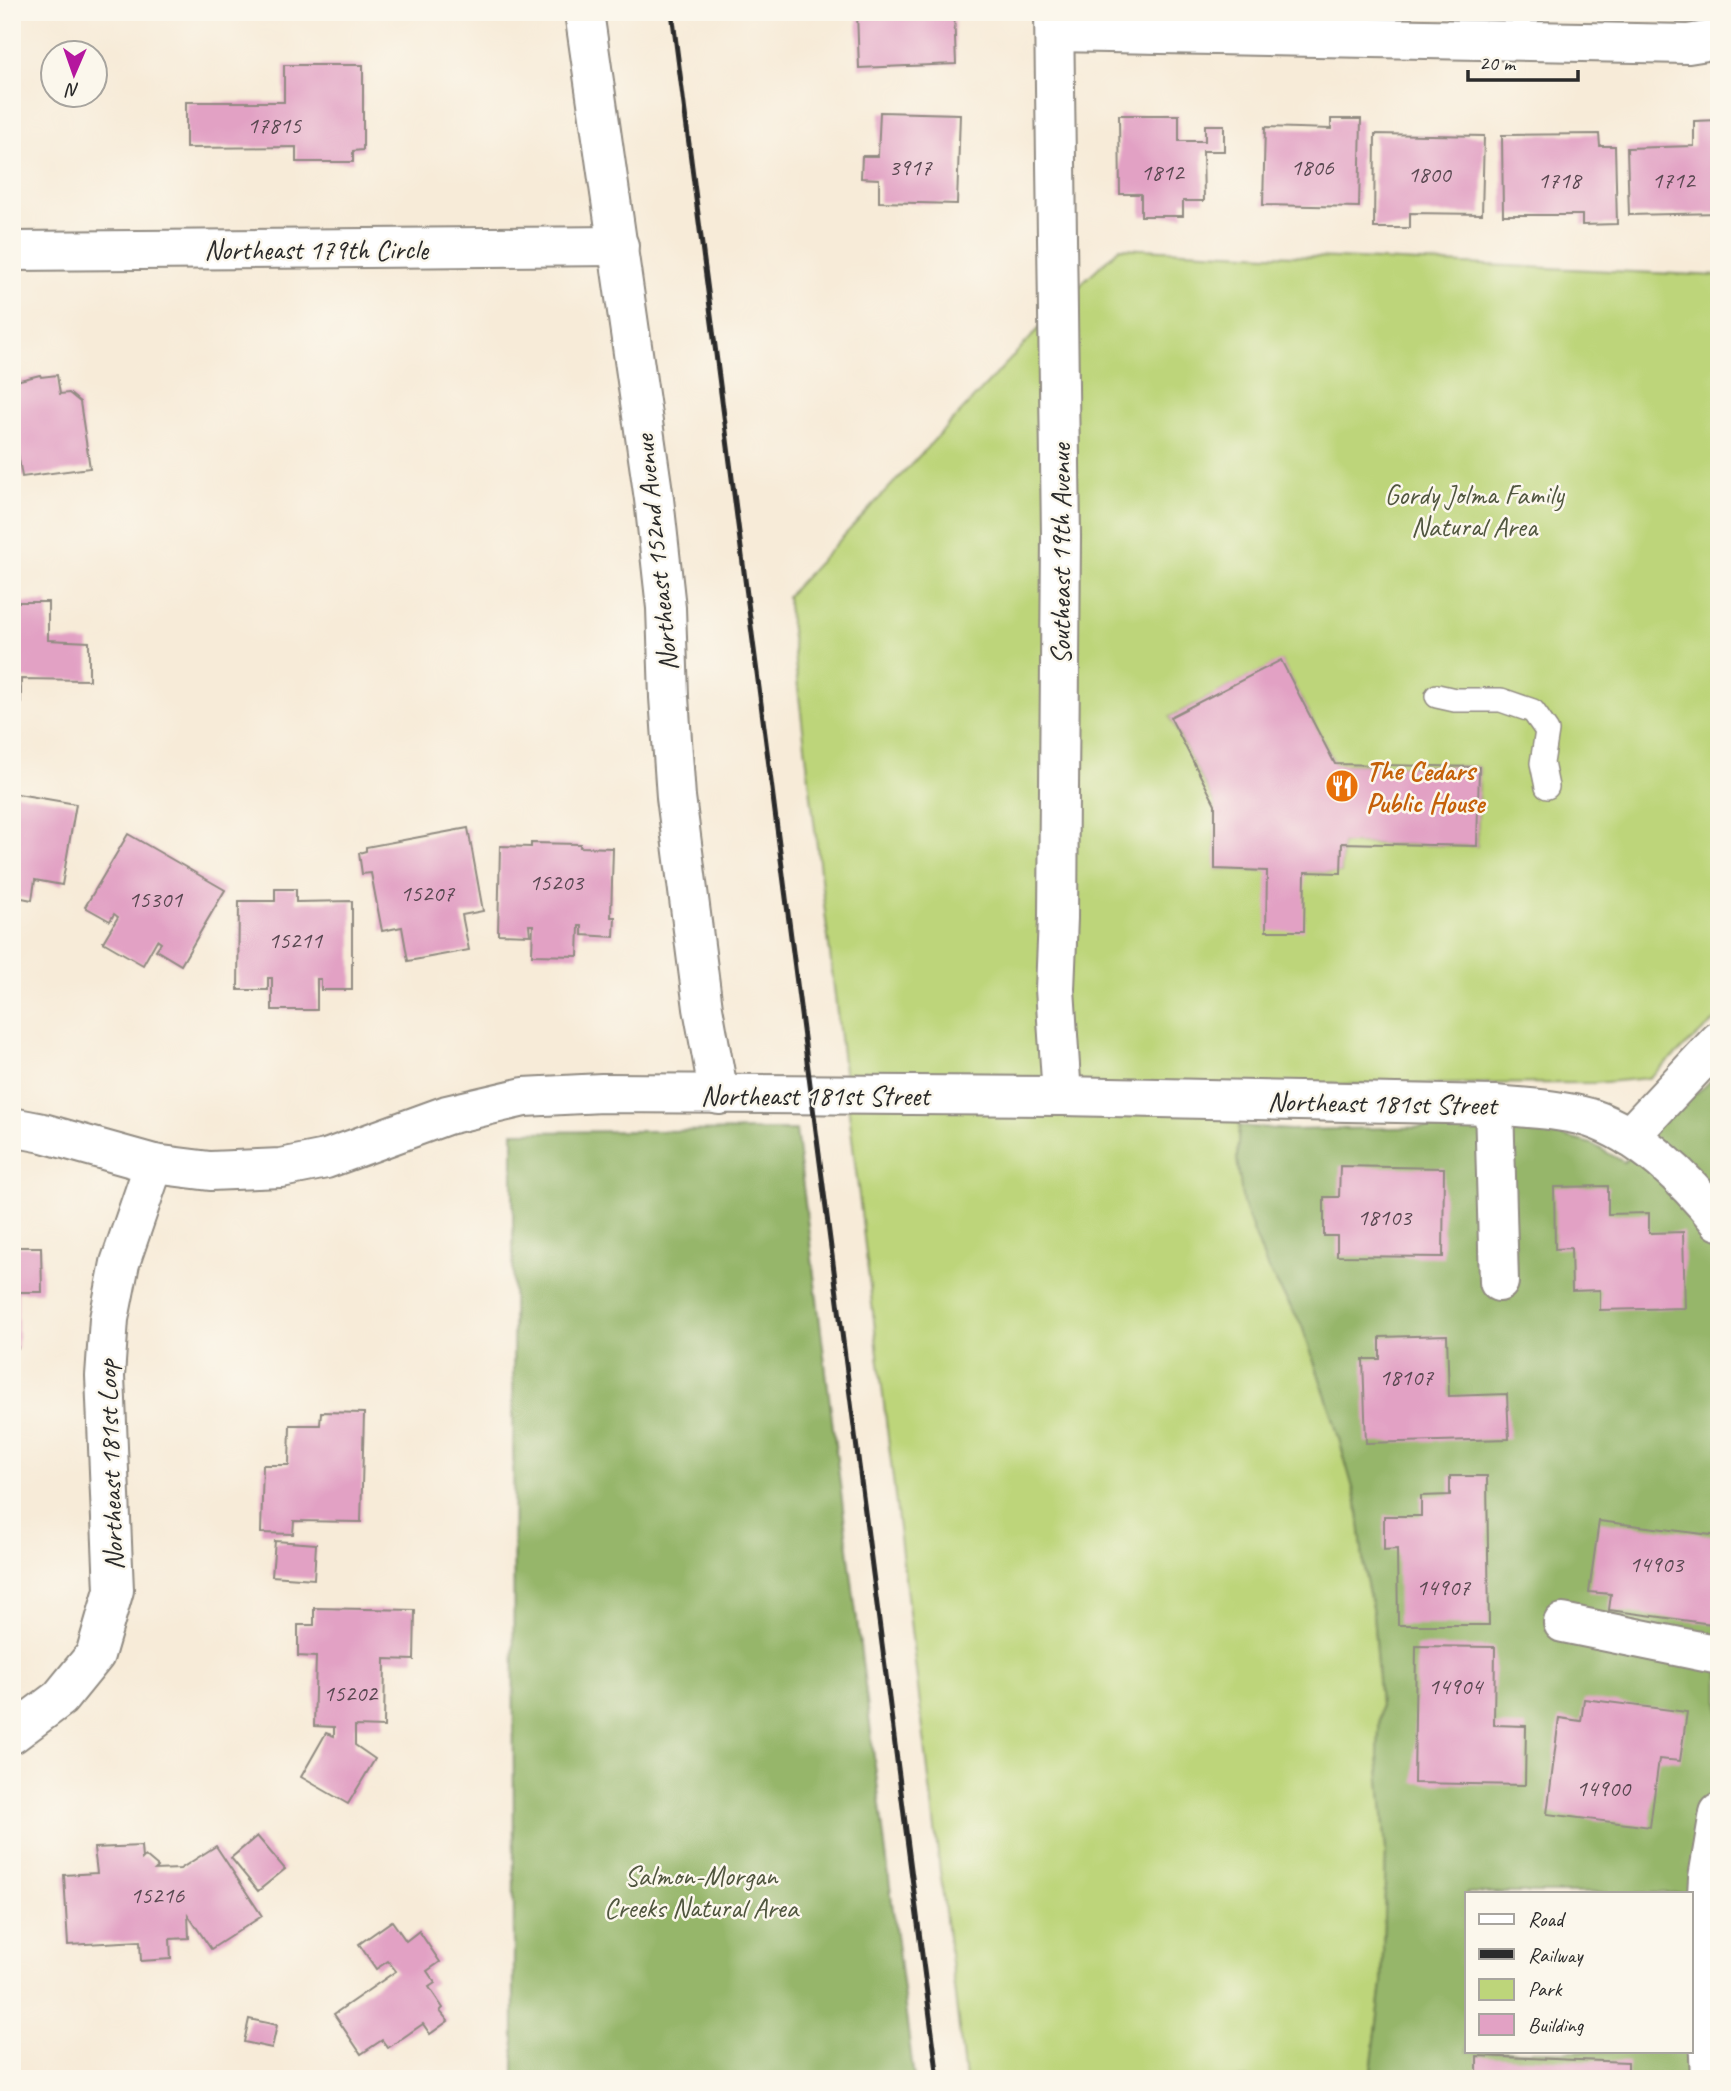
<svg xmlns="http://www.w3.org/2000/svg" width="1731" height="2091" font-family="Caveat,sans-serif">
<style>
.green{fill:#bdd57a;stroke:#748052;stroke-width:2;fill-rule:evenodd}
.forest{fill:#96b66a;stroke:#60704a;stroke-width:2;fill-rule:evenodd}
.building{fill:#e2a1c4}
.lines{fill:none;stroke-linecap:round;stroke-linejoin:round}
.service-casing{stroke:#918b82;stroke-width:26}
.minor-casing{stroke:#918b82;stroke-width:42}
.tertiary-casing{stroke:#918b82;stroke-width:42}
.service{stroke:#fff;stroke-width:23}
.minor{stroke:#fff;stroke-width:38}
.tertiary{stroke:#fff;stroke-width:38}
.rail{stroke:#2b2b2b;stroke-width:5}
.labels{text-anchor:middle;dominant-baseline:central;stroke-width:5;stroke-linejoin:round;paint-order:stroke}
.number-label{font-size:24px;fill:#594851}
.street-label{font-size:28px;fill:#2b2b2b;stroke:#fbf7ec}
.park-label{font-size:28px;fill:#50563f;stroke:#fbf7ec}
.food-label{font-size:28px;font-weight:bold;fill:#c56008;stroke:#fbf7ec;text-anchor:start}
</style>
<rect width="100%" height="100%" fill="#fbf7ec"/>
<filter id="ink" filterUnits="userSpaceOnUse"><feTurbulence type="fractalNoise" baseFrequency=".0143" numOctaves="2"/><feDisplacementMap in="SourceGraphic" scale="14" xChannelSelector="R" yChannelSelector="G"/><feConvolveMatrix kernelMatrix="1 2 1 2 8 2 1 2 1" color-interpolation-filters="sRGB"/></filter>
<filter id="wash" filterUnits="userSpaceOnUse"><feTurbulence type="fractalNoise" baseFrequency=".00686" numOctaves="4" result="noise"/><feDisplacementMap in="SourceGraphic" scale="28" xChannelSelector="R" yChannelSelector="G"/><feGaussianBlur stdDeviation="1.57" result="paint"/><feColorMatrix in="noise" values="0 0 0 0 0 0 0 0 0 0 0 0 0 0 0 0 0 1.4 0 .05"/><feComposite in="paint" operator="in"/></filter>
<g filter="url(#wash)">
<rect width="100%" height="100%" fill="#f7ebd8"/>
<path class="green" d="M 1120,248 L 1719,276 L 1719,1017 L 1649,1078 L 1595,1083 L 1238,1085 L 1239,1126 L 1237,1159 L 1267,1267 L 1302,1326 L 1332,1414 L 1357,1502 L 1364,1569 L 1373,1613 L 1380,1706 L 1378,1756 L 1386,1850 L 1382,1984 L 1370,2079 L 965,2079 L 787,596 L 1087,278 ZM 1281,661 L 1335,764 L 1479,767 L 1477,846 L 1342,843 L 1341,873 L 1216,869 L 1215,804 L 1170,717 Z"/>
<g class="forest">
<path d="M 1719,1072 L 1719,2079 L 1370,2079 L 1382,1984 L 1386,1850 L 1378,1756 L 1380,1706 L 1373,1613 L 1364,1569 L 1357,1502 L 1332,1414 L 1302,1326 L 1267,1267 L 1243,1204 L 1237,1159 L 1239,1126 L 1290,1130 L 1439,1127 L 1542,1131 L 1592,1144 L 1624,1162 L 1676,1108 L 1704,1087 ZM 1467,1893 L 1691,1893 L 1691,2051 L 1467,2051 Z"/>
<path d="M 796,1130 L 914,2079 L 514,2079 L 513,1132 Z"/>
</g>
<g id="blocks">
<g class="building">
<path d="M 857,12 L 954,12 L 956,64 L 859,68 Z"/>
<path d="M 284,65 L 363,65 L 363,150 L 353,151 L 353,162 L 296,162 L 296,147 L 186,148 L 186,102 L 284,102 Z"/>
<path d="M 880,112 L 960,114 L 957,204 L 879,202 L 879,179 L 861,178 L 862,156 L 878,156 Z"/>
<path d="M 1119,115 L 1179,115 L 1179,141 L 1205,141 L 1205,125 L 1224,125 L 1224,151 L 1203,151 L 1204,201 L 1183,201 L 1183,216 L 1141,216 L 1141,194 L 1120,194 Z"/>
<path d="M 1331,119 L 1361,119 L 1359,207 L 1263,205 L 1265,127 L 1331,129 Z"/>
<path d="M 1719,120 L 1719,213 L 1629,215 L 1627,148 L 1694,146 L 1694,121 Z"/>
<path d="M 1375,134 L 1484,136 L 1482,214 L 1410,213 L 1410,228 L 1374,228 Z"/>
<path d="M 1599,134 L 1600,146 L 1615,146 L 1617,224 L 1582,225 L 1582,215 L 1503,215 L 1502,135 Z"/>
<path d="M 40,375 L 41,377 L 57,375 L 60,394 L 69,393 L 80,402 L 90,468 L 22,477 L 12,418 L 12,385 L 17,385 L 16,381 Z"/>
<path d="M 12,602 L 48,602 L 48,640 L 89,642 L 89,680 L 21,679 L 21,706 L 12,706 Z"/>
<path d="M 1281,660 L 1335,764 L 1479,767 L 1477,846 L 1342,843 L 1341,873 L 1305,872 L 1304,931 L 1266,931 L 1267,871 L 1215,869 L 1215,804 L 1170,717 Z"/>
<path d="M 12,793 L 76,804 L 62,885 L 35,880 L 32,900 L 12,896 Z"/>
<path d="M 468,828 L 483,911 L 462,915 L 469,950 L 408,961 L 402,927 L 382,931 L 371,873 L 362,874 L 359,853 L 366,851 L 366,847 Z"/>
<path d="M 128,834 L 225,890 L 181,965 L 156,950 L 161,943 L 157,940 L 143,965 L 103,942 L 118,917 L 114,914 L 110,921 L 85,907 Z"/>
<path d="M 531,843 L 580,844 L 580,847 L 613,848 L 611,917 L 615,917 L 614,937 L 582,935 L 582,926 L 579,926 L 578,956 L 532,955 L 533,925 L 529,925 L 530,935 L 498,934 L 500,846 L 531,847 Z"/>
<path d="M 275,889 L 296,889 L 296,902 L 352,901 L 352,990 L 321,990 L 321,979 L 317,979 L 317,1010 L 272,1010 L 272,978 L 268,978 L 268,990 L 238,990 L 239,901 L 275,901 Z"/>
<path d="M 1340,1166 L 1444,1168 L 1443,1257 L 1337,1256 L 1337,1236 L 1324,1236 L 1324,1197 L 1339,1197 Z"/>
<path d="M 1608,1186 L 1608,1214 L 1649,1213 L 1649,1233 L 1683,1232 L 1685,1308 L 1600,1310 L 1600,1290 L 1572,1291 L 1571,1248 L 1555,1249 L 1554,1187 Z"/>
<path d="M 12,1247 L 41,1247 L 42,1292 L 18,1292 L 18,1349 L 12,1349 Z"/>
<path d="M 1447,1335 L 1449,1396 L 1507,1394 L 1509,1439 L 1366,1443 L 1363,1359 L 1380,1359 L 1380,1337 Z"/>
<path d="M 321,1412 L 364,1413 L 361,1522 L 294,1521 L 293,1534 L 261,1533 L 263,1465 L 289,1465 L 290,1425 L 320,1425 Z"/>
<path d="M 1450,1476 L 1487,1476 L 1489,1625 L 1398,1625 L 1397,1549 L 1384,1550 L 1384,1516 L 1421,1516 L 1421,1496 L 1450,1495 Z"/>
<path d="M 1599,1521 L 1719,1536 L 1719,1625 L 1609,1610 L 1611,1594 L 1589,1592 Z"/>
<path d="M 275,1541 L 316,1544 L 314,1579 L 272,1576 Z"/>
<path d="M 314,1608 L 415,1610 L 414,1660 L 385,1659 L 384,1727 L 355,1726 L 355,1745 L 375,1759 L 348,1804 L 301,1777 L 326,1733 L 334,1736 L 334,1727 L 314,1726 L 316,1657 L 298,1656 L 298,1625 L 314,1625 Z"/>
<path d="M 1416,1646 L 1495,1647 L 1494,1725 L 1526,1726 L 1525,1785 L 1414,1783 Z"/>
<path d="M 1584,1699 L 1687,1712 L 1680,1761 L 1659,1759 L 1650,1827 L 1547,1814 L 1559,1718 L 1581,1721 Z"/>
<path d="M 257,1836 L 285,1869 L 258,1891 L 231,1858 Z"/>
<path d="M 141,1846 L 142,1859 L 145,1856 L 158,1867 L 155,1870 L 180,1869 L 216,1846 L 262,1916 L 211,1949 L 188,1915 L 189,1938 L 170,1939 L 171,1959 L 141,1961 L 140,1941 L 68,1945 L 64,1875 L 97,1873 L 94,1848 Z"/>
<path d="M 392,1921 L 406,1941 L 419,1931 L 440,1962 L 427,1971 L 435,1983 L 429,1987 L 443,2008 L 440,2011 L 448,2021 L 430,2034 L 423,2024 L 388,2048 L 382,2040 L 361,2054 L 334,2014 L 396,1971 L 388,1961 L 376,1969 L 359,1944 Z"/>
<path d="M 249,2019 L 277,2025 L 272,2048 L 244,2042 Z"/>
<path d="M 1477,2056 L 1628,2062 L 1628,2079 L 1477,2079 Z"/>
</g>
</g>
</g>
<g filter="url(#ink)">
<use href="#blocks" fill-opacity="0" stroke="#918b82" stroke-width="2"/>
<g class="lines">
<defs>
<path id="service" d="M 1437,696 L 1455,700 L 1501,700 L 1533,711 L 1547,731 L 1542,763 L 1547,787"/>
<g id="minor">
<path d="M 1054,12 L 1061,537 L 1058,918 L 1055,989 L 1062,1096"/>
<path d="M 1055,32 L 1688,44 L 1719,39"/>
<path d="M 12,251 L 619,246"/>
<path d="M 1494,1105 L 1499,1282"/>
<path d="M 12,1127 L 43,1133 L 154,1164 L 210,1171 L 281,1168 L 326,1159 L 447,1115 L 524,1097 L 602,1093 L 1062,1096 L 1494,1105 C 1525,1108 1560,1109 1590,1118 C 1641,1135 1687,1180 1719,1221"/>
<path d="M 1629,1137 L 1719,1041"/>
<path d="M 1563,1623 L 1719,1655"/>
<path d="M 12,1734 L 60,1698 L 95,1655 L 114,1590 L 105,1376 L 109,1319 L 120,1263 L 154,1164"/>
<path d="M 1710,2079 L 1704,1945 L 1708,1878 L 1719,1813"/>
</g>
<path id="tertiary" d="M 584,12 L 654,499 L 666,608 L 669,697 L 676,797 L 703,1008 L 719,1095"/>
</defs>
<use href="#service" class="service-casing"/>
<use href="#minor" class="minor-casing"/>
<use href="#tertiary" class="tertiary-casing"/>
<use href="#service" class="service"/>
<use href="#minor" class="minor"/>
<use href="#tertiary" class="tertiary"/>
<path class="rail" d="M 672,12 L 938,2079"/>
</g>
</g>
<defs>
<symbol id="restaurant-disc" viewBox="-11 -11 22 22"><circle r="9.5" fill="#e8710a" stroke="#fbf7ec"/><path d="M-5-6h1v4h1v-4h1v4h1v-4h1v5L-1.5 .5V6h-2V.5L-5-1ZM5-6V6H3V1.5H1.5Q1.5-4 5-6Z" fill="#fff"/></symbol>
</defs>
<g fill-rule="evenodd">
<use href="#restaurant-disc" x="1323" y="767" width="38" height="38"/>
</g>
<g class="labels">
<g class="number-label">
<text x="274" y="125">17815</text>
<text x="910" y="167">3917</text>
<text x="1312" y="167">1806</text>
<text x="1162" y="172">1812</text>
<text x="1429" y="174">1800</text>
<text x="1559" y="180">1718</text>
<text x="1673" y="180">1712</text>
<text x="556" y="882">15203</text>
<text x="427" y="893">15207</text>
<text x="155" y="899">15301</text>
<text x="295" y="940">15211</text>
<text x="1384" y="1217">18103</text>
<text x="1406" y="1377">18107</text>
<text x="1656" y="1564">14903</text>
<text x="1443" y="1587">14907</text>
<text x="1455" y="1686">14904</text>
<text x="350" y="1693">15202</text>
<text x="1603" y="1788">14900</text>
<text x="157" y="1895">15216</text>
</g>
<g class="street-label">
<text x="316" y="249">Northeast 179th Circle</text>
<text transform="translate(656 553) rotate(-96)">Northeast 152nd Avenue</text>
<text transform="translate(1060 554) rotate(-90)">Southeast 19th Avenue</text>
<text x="815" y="1095">Northeast 181st Street</text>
<text transform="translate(1382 1103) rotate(1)">Northeast 181st Street</text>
<text transform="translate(110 1465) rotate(-92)">Northeast 181st Loop</text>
</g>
<g class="park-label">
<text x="1474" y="494">Gordy Jolma Family<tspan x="1474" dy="32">Natural Area</tspan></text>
<text x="701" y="1875">Salmon-Morgan<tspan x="701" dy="32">Creeks Natural Area</tspan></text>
</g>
<g class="food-label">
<text x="1366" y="770">The Cedars<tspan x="1366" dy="32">Public House</tspan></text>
</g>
</g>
<rect width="1731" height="2091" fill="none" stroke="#fbf7ec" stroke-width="42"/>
<rect x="1465" y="1892" width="228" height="161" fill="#fbf7ec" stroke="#a8a59f" stroke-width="2"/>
<rect x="1479" y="1914" width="35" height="10" fill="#ffffff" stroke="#a8a59f" stroke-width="2"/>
<text x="1528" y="1926" font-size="21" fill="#2b2b2b">Road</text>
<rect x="1479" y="1949" width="35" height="10" fill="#2b2b2b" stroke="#a8a59f" stroke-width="2"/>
<text x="1528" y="1962" font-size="21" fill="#2b2b2b">Railway</text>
<rect x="1479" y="1979" width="35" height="21" fill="#bdd57a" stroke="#a8a59f" stroke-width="2"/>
<text x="1528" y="1996" font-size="21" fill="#2b2b2b">Park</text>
<rect x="1479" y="2014" width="35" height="21" fill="#e2a1c4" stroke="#a8a59f" stroke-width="2"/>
<text x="1528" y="2032" font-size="21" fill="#2b2b2b">Building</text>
<g transform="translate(74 74) rotate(182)"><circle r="33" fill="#fbf7ec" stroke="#a8a59f" stroke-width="2"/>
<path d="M0-5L12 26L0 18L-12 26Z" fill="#b5179e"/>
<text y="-10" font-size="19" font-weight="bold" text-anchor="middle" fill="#2b2b2b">N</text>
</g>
<path d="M1468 70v10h110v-10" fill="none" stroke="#2b2b2b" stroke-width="3.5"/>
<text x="1479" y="70" font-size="21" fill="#2b2b2b" stroke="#fbf7ec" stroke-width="5" paint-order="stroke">20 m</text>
</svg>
